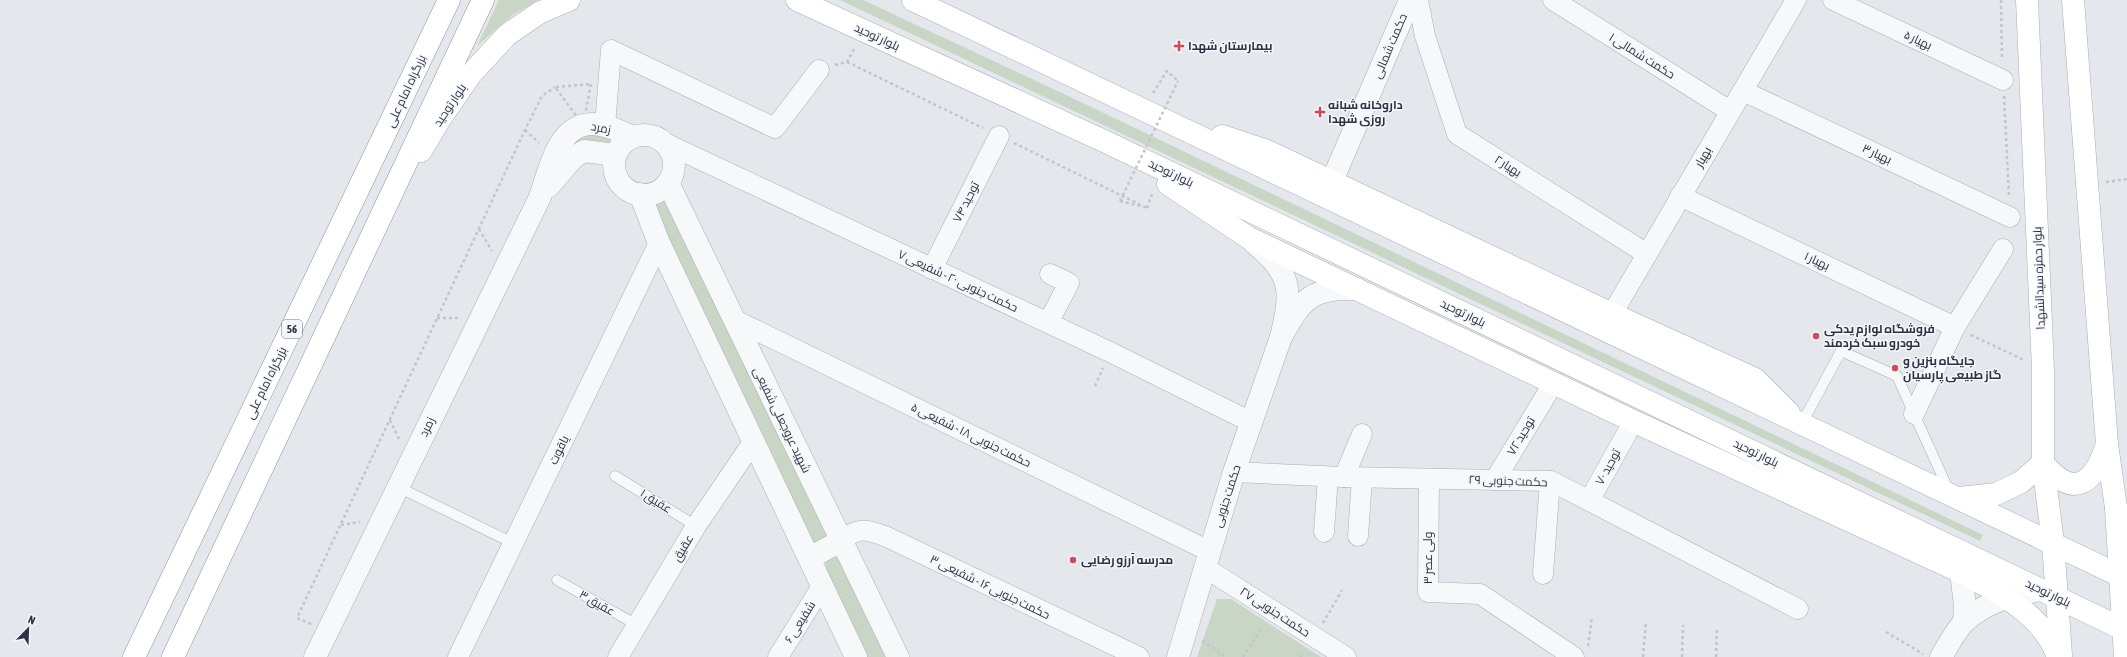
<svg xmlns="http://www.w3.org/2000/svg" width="2127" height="657" font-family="'Asap Condensed',Cairo,sans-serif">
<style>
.green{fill:#c9d6c5}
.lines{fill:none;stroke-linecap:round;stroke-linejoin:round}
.service-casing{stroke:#a9aeb7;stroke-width:11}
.minor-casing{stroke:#a9aeb7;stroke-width:21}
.tertiary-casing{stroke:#a9aeb7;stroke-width:23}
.secondary-casing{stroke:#a9aeb7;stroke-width:23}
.trunk-casing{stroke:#8b94a3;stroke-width:23}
.path{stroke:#c2c5cb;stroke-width:2.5;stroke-dasharray:3 3;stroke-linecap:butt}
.service{stroke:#f7f8fa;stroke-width:10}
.minor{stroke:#f7f8fa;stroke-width:20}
.tertiary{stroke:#f7f8fa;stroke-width:22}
.secondary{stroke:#fff;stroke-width:22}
.trunk{stroke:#fff;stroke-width:22}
.path-bridge{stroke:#c2c5cb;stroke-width:2.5;stroke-dasharray:3 3;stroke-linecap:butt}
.poi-dot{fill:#d1495b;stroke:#f4f6f9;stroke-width:1.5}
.labels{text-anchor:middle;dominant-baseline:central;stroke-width:3;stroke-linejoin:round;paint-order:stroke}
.shield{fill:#f4f6f9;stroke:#676e7b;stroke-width:1}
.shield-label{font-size:11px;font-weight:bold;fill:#2b3445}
.street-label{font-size:12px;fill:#2b3445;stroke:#f4f6f9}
.poi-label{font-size:12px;font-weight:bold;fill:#2b3445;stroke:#f4f6f9;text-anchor:start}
</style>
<rect width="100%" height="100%" fill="#e4e7ec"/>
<g class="green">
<path d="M 499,0 L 538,0 L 513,15 L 477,46 Z"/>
<path d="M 840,0 L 863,0 L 1062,93 L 1983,535 L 1980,541 Z"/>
<path d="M 587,133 L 617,139 L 614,145 C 591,138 584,140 563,151 Z"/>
<path d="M 663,196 L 826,532 L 827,537 L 825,540 L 813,543 L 650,203 Z"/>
<path d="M 832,556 L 839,559 L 886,657 L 867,657 L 825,568 L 827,558 Z"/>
<path d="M 1217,599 L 1231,599 L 1321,657 L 1197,657 Z"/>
</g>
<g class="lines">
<defs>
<g id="service">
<path d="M 1801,425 L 1841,351 L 1897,376 L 1949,491"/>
<path d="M 615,476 L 696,526"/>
<path d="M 398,487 L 513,543"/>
<path d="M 557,580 L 637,625"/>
</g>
<g id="minor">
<path d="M 1418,0 L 1425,36 L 1457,134 L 1647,254"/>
<path d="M 1553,0 L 1730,111"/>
<path d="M 1833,0 L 2003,80"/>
<path d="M 1743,91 L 2010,217"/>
<path d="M 605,126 L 611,50 L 775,128 L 819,70"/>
<path d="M 665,143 L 1110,352 L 1251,422"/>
<path d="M 1680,196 L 1955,327"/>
<path d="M 932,269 L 999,136"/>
<path d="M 1612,314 L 1796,0"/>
<path d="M 733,319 L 1209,551"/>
<path d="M 1048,323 L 1069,283 L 1050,274"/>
<path d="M 1914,414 L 1955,327 L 2003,249"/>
<path d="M 1234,472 L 1344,477 L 1551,481 L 1798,609"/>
<path d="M 1344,477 L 1362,434"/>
<path d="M 1429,479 L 1428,592 L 1480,594 L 1574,657"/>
<path d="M 1495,480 L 1548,392"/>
<path d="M 1589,501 L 1627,433"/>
<path d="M 1324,532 L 1328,477"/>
<path d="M 1358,536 L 1362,478"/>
<path d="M 841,541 C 859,527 864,529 885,536 L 1139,657"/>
<path d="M 1204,567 L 1346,657"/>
<path d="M 1543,574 L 1550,481"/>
<path d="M 458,657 L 659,243"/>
<path d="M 618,657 L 696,526 L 753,442"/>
<path d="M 778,657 L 822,586"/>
</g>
<g id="tertiary">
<circle cx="644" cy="165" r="30"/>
<path d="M 1332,181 L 1410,0"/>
<path d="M 668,183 L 898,657"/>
<path d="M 549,186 L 573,158 L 584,151 L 616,155"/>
<path d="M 640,194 L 659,243 L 856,657"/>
<path d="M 1254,243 C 1293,274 1292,291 1281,337 C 1303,298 1310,288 1357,289"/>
<path d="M 809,558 L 841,541"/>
<path d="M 1961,572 L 1965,606 L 1964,622"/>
<path d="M 315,657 L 540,197 C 549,172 557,124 592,124 C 606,124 621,132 633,137"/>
<path d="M 1178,657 L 1234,472 L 1281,337"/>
<path d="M 1941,657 C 1948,646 1955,631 1965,621 C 1987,601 2013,595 2041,590"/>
</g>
<g id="secondary">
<path d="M 797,0 L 1104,141 L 2127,631"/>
<path d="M 913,0 L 2127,579"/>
<path d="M 2073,0 L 2107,444 L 2116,508 L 2127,522"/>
<path d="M 1222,136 L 1267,151 L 1612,314 L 1755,379 L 1789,413"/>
<path d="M 421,151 L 440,119 L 471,74 L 507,35 L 539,13 L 569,0"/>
<path d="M 1168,184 L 1249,238 L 1633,421 L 1961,572 C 1998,592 2043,614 2058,657"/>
<path d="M 2043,463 L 2053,543 L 2061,655"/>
<path d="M 2043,463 C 2074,500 2094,484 2107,444"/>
<path d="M 1960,498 L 1996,494 L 2021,482 L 2043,463 L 2043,369 L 2027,0"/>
<path d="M 2116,508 L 2125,657"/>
</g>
<g id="trunk">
<path d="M 134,657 L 449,0"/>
<path d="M 173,657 L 483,0"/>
</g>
</defs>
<use href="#service" class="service-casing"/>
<use href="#minor" class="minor-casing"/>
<use href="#tertiary" class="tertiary-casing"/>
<use href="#secondary" class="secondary-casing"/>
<use href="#trunk" class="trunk-casing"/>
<g class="path">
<path d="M 2001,0 L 2002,59"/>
<path d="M 847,62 L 983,128"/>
<path d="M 835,65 L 847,62 L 855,47"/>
<path d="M 591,84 L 583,125 L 555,87 Z"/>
<path d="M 1153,93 L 1167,71 L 1178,81"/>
<path d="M 2004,96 L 2009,197"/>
<path d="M 525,130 L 539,143"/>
<path d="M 1014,143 L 1147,208"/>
<path d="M 2106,182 L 2127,179"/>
<path d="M 1120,201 L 1140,206"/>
<path d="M 1147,208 L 1152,194"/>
<path d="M 479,229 L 492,251"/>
<path d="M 437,318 L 461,318"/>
<path d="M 1971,335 L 2024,360"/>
<path d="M 1095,386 L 1103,368"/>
<path d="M 390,420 L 400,441"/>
<path d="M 341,525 L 360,522"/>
<path d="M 1323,623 L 1342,590"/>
<path d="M 311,624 L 297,618 L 525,130 L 542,96 L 555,87"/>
<path d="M 1886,632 L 1923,654"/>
<path d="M 1202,641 L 1226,657"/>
<path d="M 1588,646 L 1592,617"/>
<path d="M 1243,657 L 1263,626"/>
<path d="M 1300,657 L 1304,652"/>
<path d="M 1643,657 L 1646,621"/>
<path d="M 1682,657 L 1683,625"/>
<path d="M 1716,657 L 1717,627"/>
</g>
<use href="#service" class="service"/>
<use href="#minor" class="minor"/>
<use href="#tertiary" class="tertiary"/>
<use href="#secondary" class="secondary"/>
<use href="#trunk" class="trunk"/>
<path class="path-bridge" d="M 1120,201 L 1178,81"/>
</g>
<g class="poi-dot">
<path d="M1177 40h4v4h4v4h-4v4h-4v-4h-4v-4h4z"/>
<path d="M1318 106h4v4h4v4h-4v4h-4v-4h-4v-4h4z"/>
<circle cx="1816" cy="336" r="4"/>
<circle cx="1895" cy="368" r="4"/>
<circle cx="1073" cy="560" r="4"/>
</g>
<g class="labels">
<rect class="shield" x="282" y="320" width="20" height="18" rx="3"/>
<g class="shield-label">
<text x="292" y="329">56</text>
</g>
<g class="street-label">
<text transform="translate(877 37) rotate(25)">بلوار توحید</text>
<text transform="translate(1918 40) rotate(25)">بهیار ۵</text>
<text transform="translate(1390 46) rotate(-67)">حکمت شمالی</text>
<text transform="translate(1642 56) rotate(32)">حکمت شمالی ۱</text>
<text transform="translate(406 91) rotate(-65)">بزرگراه امام علی</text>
<text transform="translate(450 105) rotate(-56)">بلوار توحید</text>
<text transform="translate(601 128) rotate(11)">زمرد</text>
<text transform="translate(1877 154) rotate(25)">بهیار ۳</text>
<text transform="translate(1703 157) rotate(-60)">بهیار</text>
<text transform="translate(1508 166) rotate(32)">بهیار ۲</text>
<text transform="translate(1171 173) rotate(26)">بلوار توحید</text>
<text transform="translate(966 202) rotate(-63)">توحید ۷۴</text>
<text transform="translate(1817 261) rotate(25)">بهیار ۱</text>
<text transform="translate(2039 278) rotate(-92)">بلوار حمزه سیدالشهدا</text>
<text transform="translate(958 281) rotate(25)">حکمت جنوبی ۲۰ - شفیعی ۷</text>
<text transform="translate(1463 313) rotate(26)">بلوار توحید</text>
<text transform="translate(266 383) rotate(-64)">بزرگراه امام علی</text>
<text transform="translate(782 420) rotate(64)">شهید عروجعلی شفیعی</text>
<text transform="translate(427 427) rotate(-64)">زمرد</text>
<text transform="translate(971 435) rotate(26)">حکمت جنوبی ۱۸ - شفیعی ۵</text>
<text transform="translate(1521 436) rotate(-59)">توحید ۷۲</text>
<text transform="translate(559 450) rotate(-64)">یاقوت</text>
<text transform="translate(1756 453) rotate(26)">بلوار توحید</text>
<text transform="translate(1608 467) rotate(-61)">توحید ۷۰</text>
<text transform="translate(1508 481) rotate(2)">حکمت جنوبی ۲۹</text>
<text transform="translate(1227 496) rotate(-72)">حکمت جنوبی</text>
<text transform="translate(656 501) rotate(32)">عقیق ۱</text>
<text transform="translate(683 548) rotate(-59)">عقیق</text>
<text transform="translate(1428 558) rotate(-90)">ولی عصر ۳</text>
<text transform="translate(990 587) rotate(26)">حکمت جنوبی ۱۶ - شفیعی ۳</text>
<text transform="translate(2048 593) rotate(26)">بلوار توحید</text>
<text transform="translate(597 603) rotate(30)">عقیق ۳</text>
<text transform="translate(1275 612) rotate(33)">حکمت جنوبی ۲۷</text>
<text transform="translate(800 622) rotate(-58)">شفیعی ۶</text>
</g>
<g class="poi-label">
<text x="1188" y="46">بیمارستان شهدا</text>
<text x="1328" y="105">داروخانه شبانه<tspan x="1328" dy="14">روزی شهدا</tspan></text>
<text x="1824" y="329">فروشگاه لوازم یدکی<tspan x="1824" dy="14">خودرو سبک خردمند</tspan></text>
<text x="1903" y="361">جایگاه بنزین و<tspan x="1903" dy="14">گاز طبیعی پارسیان</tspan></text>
<text x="1081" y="560">مدرسه آرزو رضایی</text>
</g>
</g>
<g transform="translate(28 629) rotate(23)" stroke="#f4f6f9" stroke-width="3" paint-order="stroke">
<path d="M0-3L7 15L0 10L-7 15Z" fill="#2b3445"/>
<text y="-6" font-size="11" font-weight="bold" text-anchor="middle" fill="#2b3445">N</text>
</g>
</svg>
